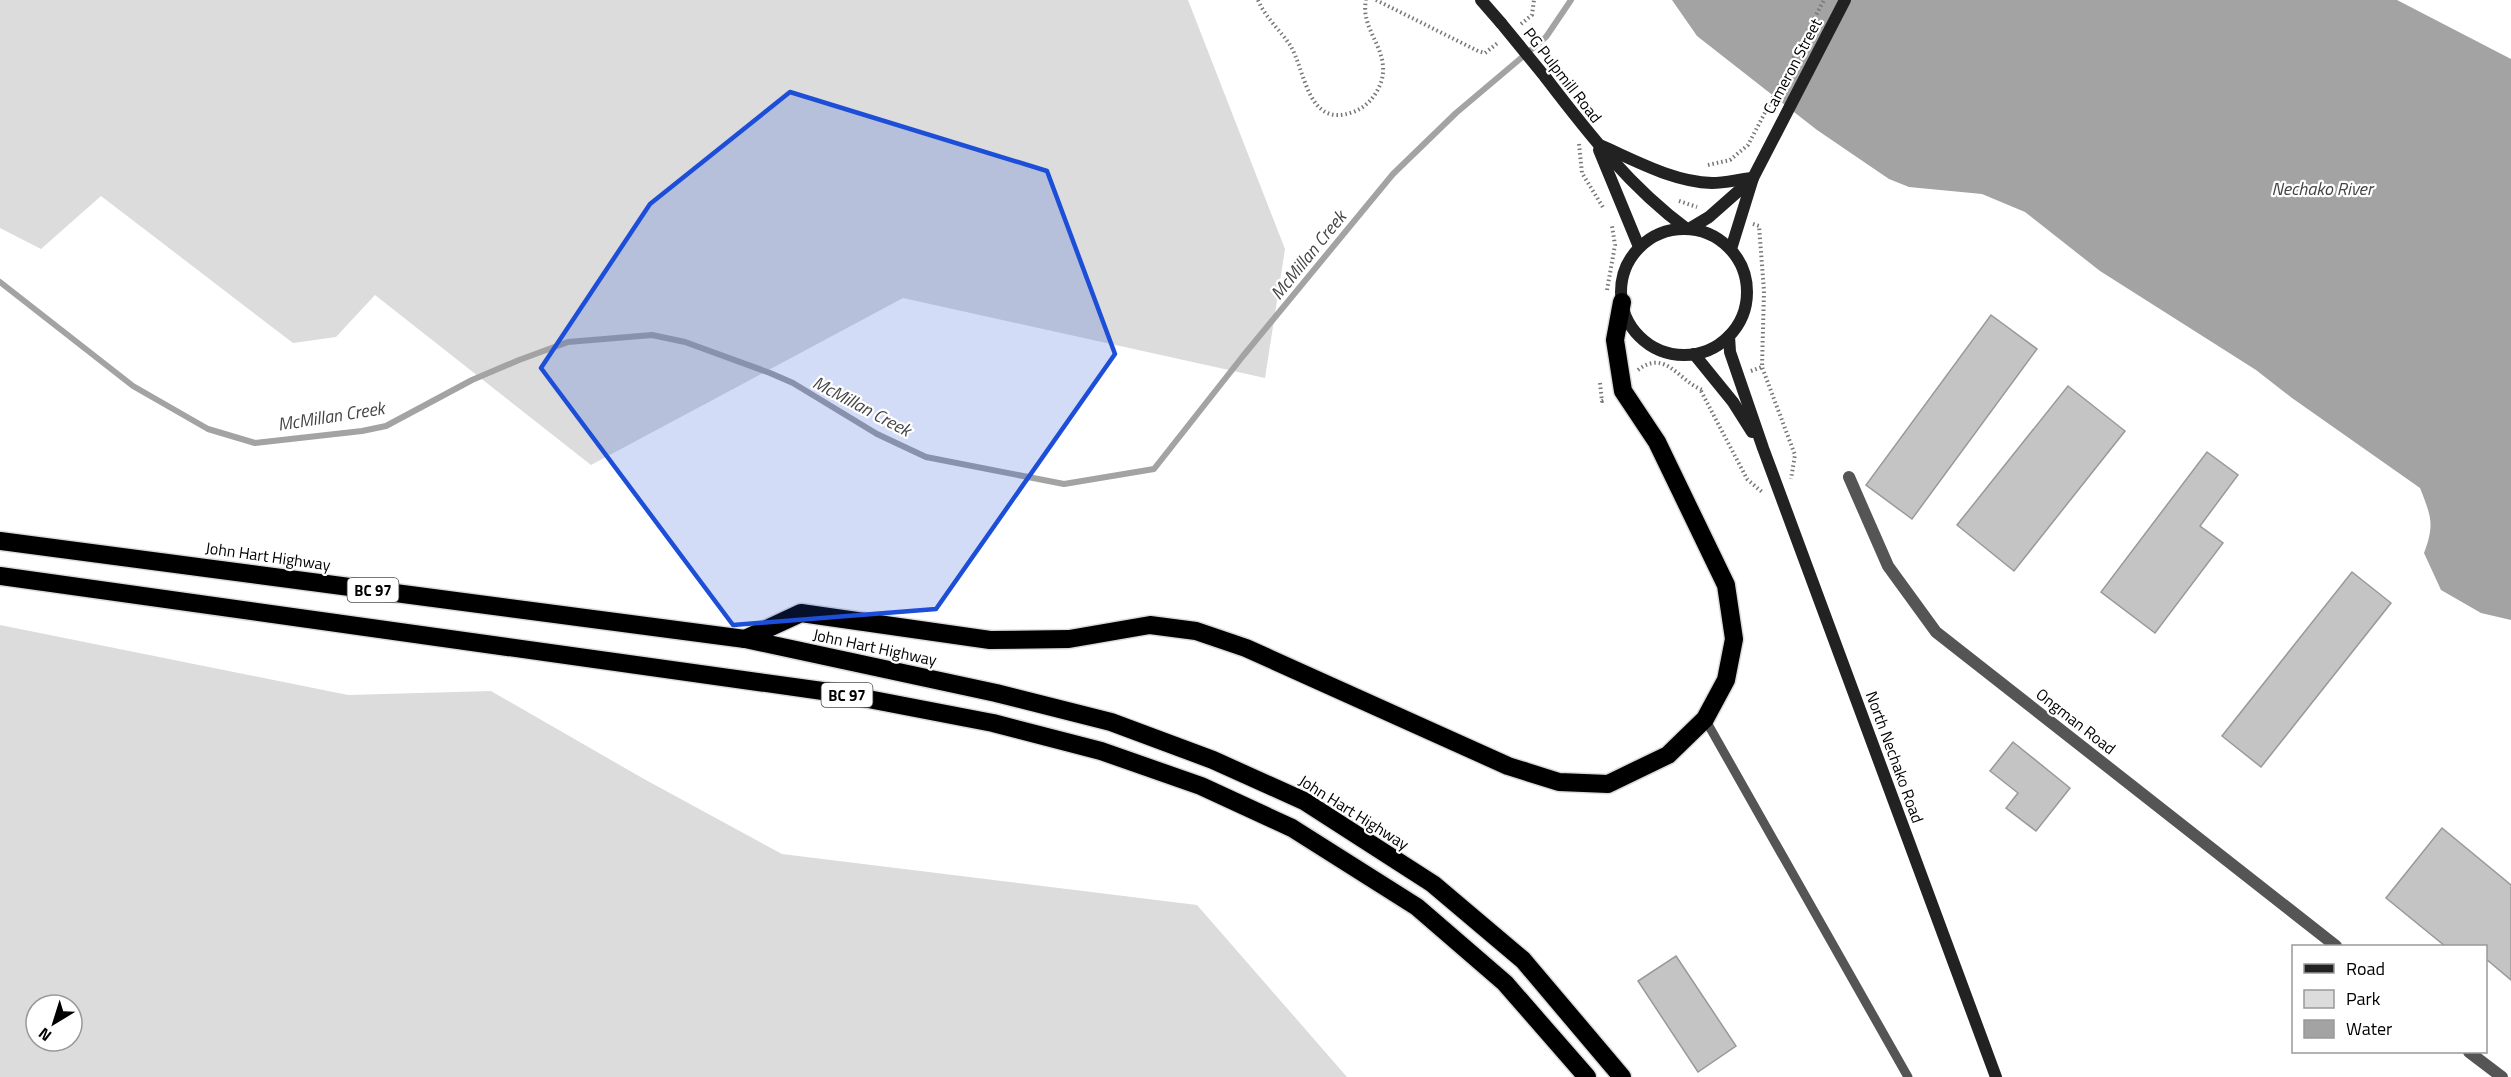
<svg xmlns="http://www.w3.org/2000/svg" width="2511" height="1077" font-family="'Titillium Web',sans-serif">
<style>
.green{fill:#dcdcdc;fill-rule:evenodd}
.water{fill:#a3a3a3}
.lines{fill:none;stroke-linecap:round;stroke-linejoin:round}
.stream{stroke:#a3a3a3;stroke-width:6}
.building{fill:#c4c4c4;stroke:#999;stroke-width:1.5}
.highway-casing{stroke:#dbdbdb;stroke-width:21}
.path{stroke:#777;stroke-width:4;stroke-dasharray:1.5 3;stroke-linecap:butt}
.lane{stroke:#555;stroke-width:9}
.street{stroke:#555;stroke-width:12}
.secondary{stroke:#222;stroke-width:12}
.highway{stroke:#000;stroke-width:18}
.secondary-bridge{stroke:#222;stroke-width:12}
.marked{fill:#1d4ed8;fill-opacity:0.2;stroke:#1d4ed8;stroke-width:4.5;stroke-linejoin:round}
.labels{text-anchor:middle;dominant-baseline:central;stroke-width:4.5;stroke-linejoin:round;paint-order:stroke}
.shield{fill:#fff;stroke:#4c4c4c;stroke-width:1.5}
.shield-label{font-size:15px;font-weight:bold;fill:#000}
.street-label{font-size:16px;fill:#000;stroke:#fff}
.water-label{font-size:18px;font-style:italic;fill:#444;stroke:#fff}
</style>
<rect width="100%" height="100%" fill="#fff"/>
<g class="green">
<path d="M 0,0 L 1188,0 L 1285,249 L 1265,378 L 903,298 L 591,465 L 375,295 L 336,337 L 293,343 L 101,196 L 41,249 L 0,228 Z"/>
<path d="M 0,625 L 348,695 L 491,691 L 644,779 L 782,854 L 1197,905 L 1347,1077 L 0,1077 ZM 36,1005 L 72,1005 L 72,1041 L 36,1041 Z"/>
</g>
<path class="water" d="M 1672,0 L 2397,0 L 2511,59 L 2511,620 L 2481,613 L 2441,590 L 2424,553 C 2435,524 2431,516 2420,488 L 2292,398 L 2256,370 L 2100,271 L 2025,212 L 1982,194 L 1909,187 L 1889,179 L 1817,130 L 1697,36 Z"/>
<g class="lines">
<path class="stream" d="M 0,282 L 133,386 L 208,429 L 255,443 L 362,431 L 386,426 L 472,380 L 519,360 L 568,342 L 652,335 L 685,342 L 770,373 L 793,383 L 877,434 L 926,457 L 1064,484 L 1154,469 L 1243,356 L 1393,174 L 1456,113 L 1546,37 L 1571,0"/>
</g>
<g class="building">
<path d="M 1991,315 L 2037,349 L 1912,519 L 1866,485 Z"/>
<path d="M 2068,386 L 2125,431 L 2014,571 L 1957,525 Z"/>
<path d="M 2207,452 L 2238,475 L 2200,526 L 2223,543 L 2155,633 L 2101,592 Z"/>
<path d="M 2352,572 L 2391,603 L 2261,767 L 2222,736 Z"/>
<path d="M 2013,742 L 2070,788 L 2036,831 L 2006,808 L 2018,793 L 1990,771 Z"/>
<path d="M 2442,828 L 2511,885 L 2511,980 L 2486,959 L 2486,946 L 2445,946 L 2386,898 Z"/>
<path d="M 1676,956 L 1736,1046 L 1698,1072 L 1638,981 Z"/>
</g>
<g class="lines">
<defs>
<g id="highway">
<path d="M 0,541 L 745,639 L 996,693 L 1111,722 L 1213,760 L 1304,801 L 1433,884 L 1523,960 L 1622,1077"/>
<path d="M 0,576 L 837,693 L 993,723 L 1101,751 L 1201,786 L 1292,828 L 1417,907 L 1505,983 L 1587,1077"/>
<path d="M 745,639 L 801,613 L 990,640 L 1069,639 L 1150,625 L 1196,631 L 1246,648 L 1508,766 L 1559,782 L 1608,784 L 1668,755 L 1705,719 L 1726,680 L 1734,639 L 1726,585 L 1657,442 L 1623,391 L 1615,340 L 1622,302"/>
</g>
</defs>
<use href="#highway" class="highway-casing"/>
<g class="path">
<path d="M 1258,0 C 1265,17 1280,30 1290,45 C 1306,71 1307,129 1353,112 C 1368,107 1378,93 1382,79 C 1389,48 1360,30 1366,0"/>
<path d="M 1376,0 L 1478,51 L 1485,53 L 1499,42"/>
<path d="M 1521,24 L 1532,15 L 1534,0"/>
<path d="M 1579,144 L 1582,173 L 1604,209"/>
<path d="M 1708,165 L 1730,160 L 1748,145 L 1824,0"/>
<path d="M 1679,201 L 1697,207"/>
<path d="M 1753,224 L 1759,226 L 1764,291 L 1762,367 L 1795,455 L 1791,479"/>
<path d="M 1607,290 L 1615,245 L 1612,226"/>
<path d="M 1638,370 C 1666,348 1679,382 1703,390"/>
<path d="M 1751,371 L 1762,367"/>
<path d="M 1600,383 L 1602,401 L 1606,399"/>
<path d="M 1701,391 L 1747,479 L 1762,492"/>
</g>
<path class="lane" d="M 1705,719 L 1908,1077"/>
<g class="street">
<path d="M 1849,477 L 1888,566 L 1936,632 L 2336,946"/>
<path d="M 2469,1052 L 2502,1077"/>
</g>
<g class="secondary">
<path d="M 1481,0 L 1501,23"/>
<path d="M 1546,78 C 1588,133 1631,188 1687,229"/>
<path d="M 1602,146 C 1636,161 1674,182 1712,183 C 1725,183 1740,179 1753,178"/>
<path d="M 1599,150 L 1639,247"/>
<path d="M 1689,229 L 1709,217 L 1752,179"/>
<circle cx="1684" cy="292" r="63"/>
<path d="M 1731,249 L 1753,178 L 1845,0"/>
<path d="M 1729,336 L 1730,352 L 1763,448 L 1996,1077"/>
<path d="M 1694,354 L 1733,402 L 1752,432"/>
</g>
<use href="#highway" class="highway"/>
<path class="secondary-bridge" d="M 1501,23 L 1546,78"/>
</g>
<path class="marked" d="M 790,92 L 1047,171 L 1115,354 L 936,609 L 733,625 L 541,368 L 650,204 Z"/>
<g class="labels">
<g class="shield">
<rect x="347.5" y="578" width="51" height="24" rx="4.5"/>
<rect x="821.5" y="683" width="51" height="24" rx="4.5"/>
</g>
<g class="shield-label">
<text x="373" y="590">BC 97</text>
<text x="847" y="695">BC 97</text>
</g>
<g class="street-label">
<text transform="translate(1792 66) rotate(-62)">Cameron Street</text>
<text transform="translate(1563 75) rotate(52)">PG Pulpmill Road</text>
<text transform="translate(268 556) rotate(8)">John Hart Highway</text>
<text transform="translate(875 647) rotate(12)">John Hart Highway</text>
<text transform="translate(2076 721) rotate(38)">Ongman Road</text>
<text transform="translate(1895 757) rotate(70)">North Nechako Road</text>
<text transform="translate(1354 812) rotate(32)">John Hart Highway</text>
</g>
<g class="water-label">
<text x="2322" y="188">Nechako River</text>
<text transform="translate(1308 255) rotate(-51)">McMillan Creek</text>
<text transform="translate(862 406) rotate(28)">McMillan Creek</text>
<text transform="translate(331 416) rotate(-9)">McMillan Creek</text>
</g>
</g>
<rect x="2292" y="945" width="195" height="108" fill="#ffffff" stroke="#999999" stroke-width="1.5"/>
<rect x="2304" y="964" width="30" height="9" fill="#222222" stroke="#999999" stroke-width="1.5"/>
<text x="2346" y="975" font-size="18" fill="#000000">Road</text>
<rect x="2304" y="990" width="30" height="18" fill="#dcdcdc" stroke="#999999" stroke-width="1.5"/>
<text x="2346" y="1005" font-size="18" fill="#000000">Park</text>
<rect x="2304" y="1020" width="30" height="18" fill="#a3a3a3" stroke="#999999" stroke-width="1.5"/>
<text x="2346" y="1035" font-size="18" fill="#000000">Water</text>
<g transform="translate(54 1023) rotate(218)"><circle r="28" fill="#ffffff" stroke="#999999" stroke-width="1.5"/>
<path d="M0-4.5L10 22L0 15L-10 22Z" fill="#000000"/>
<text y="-9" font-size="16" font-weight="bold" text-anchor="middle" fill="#000000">N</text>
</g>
</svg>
